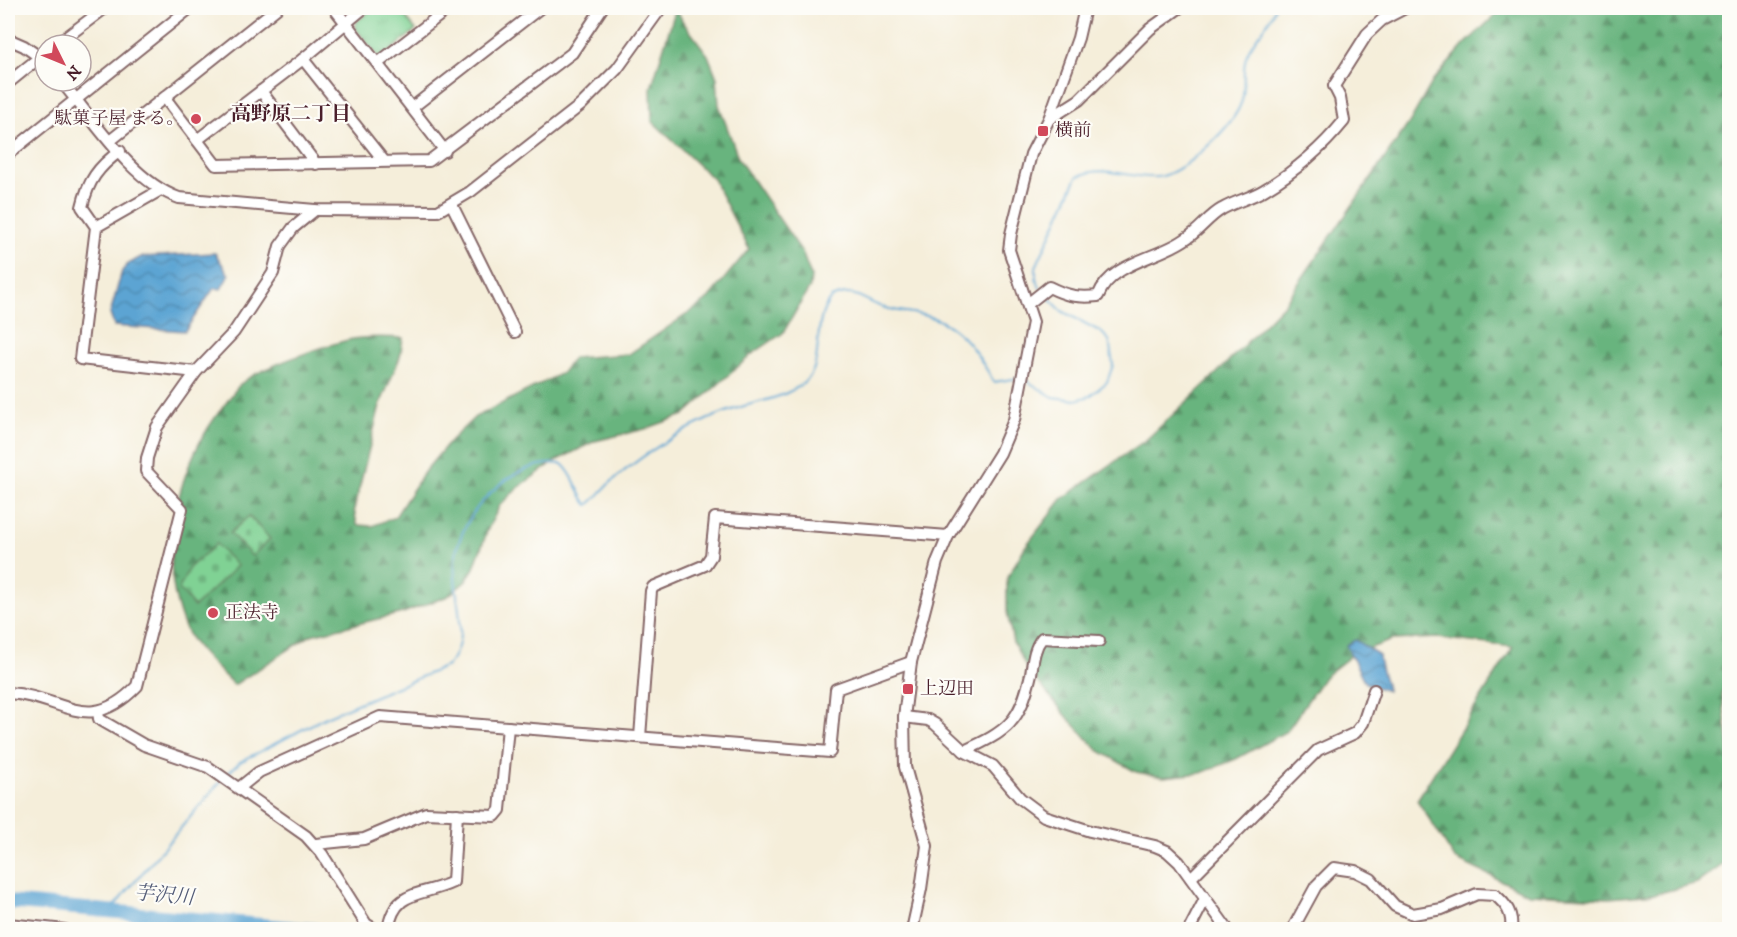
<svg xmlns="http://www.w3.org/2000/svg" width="1737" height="937" font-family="'IM FELL DW Pica','Noto Serif JP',serif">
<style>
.forest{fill:url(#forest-firs);stroke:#596a54;stroke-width:1.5}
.cemetery{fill:url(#cemetery-stones);stroke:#657860;stroke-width:1.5}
.park{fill:url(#park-tufts);stroke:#657860;stroke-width:1.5}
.water{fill:url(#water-waves);stroke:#52627f;stroke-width:1.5}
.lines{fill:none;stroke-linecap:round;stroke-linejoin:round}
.stream{stroke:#5ba4d3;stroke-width:2}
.river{stroke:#5ba4d3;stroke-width:14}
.minor-casing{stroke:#866768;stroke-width:14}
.minor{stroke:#fff;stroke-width:10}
.poi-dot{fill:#d1495b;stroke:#fdfcf7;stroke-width:2}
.labels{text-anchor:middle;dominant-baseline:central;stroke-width:4.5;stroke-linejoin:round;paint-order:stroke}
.poi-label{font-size:18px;fill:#4a1f2b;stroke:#fdfcf7;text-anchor:start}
.neighbourhood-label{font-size:20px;font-weight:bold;fill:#4a1f2b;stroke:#fdfcf7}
.water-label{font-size:20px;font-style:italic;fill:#525b77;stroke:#fdfcf7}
</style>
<defs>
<pattern id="forest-firs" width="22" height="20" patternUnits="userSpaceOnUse" patternTransform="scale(1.5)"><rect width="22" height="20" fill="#68b47e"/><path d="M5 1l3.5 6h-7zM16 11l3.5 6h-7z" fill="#589267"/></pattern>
<pattern id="cemetery-stones" width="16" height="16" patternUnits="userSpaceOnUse" patternTransform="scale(1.5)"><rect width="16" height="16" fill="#80d294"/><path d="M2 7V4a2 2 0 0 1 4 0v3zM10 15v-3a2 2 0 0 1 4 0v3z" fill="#70b480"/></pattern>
<pattern id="park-tufts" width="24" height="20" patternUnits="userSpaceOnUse" patternTransform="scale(1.5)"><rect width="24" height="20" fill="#80d294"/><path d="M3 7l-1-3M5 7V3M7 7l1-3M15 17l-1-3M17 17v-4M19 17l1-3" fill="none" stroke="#70b480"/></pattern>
<pattern id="water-waves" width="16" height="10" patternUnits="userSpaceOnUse" patternTransform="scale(1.5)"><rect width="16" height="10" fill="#5ba4d3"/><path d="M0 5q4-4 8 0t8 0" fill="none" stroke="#4d85ab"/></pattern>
</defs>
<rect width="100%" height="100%" fill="#fdfcf7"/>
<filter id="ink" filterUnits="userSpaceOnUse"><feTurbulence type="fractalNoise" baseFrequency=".0167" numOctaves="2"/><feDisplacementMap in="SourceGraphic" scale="12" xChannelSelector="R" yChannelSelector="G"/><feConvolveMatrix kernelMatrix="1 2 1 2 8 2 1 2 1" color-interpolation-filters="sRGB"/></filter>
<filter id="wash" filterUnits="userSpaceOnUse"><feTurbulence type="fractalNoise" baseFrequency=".008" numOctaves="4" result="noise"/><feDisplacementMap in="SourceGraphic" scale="24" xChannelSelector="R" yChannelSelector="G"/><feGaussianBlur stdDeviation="1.35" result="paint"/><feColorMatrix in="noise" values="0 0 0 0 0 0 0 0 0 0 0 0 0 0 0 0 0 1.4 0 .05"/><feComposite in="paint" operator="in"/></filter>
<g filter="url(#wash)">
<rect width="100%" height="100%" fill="#f5eeda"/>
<g class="forest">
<path d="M 676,8 L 683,22 L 708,55 L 717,78 L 719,105 L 739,160 L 802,252 L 811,276 L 810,287 L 783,333 L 751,355 L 684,415 L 645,429 L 595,441 L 554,462 L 519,487 L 500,505 L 488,529 L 474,568 L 465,582 L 448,596 L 403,613 L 311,635 L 234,685 C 217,668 196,651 186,630 C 154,556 177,463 226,403 C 231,397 236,387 243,382 C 262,367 324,346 348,340 C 365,336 385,337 403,338 L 400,357 L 380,405 L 354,509 L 357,525 L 372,526 L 395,517 L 425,471 L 451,440 L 475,417 L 562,373 L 573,358 L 629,354 L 706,301 L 749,249 L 713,179 L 652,121 L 651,88 Z"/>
<path d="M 1503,8 L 1729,8 L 1730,668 L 1722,693 L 1729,747 L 1730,854 L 1721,866 L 1697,883 L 1656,894 L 1609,898 L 1529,894 L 1455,859 L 1417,800 L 1513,647 L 1438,638 L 1392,640 L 1352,655 L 1324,677 L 1287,731 L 1236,759 L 1201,773 L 1163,777 L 1136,772 L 1098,750 L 1069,719 L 1028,670 L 1013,642 L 1007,612 L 1007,578 L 1025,547 L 1062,499 L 1147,439 L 1215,375 L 1285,303 L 1409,123 L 1433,81 L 1465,44 Z"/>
</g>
<g class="cemetery">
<path d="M 249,516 L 270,539 L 252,556 L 230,533 Z"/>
<path d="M 216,544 L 237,566 L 194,607 L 179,589 L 189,568 Z"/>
</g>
<path class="park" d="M 374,8 L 398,8 L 416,30 L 380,59 L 356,29 L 356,22 Z"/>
<g class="water">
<path d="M 215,253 L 229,275 L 221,289 L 214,288 L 185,331 L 114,326 L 110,314 L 122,271 L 128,264 L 141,257 Z"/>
<path d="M 1355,640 L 1379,655 C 1379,668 1386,679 1387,691 L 1365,683 L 1346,645 Z"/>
</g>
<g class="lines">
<g class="stream">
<path d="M 1040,288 L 1036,278 L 1036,267 L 1077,177 C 1103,163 1129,179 1157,177 C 1182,175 1228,130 1239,108 C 1248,91 1240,72 1247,54 C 1254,37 1269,26 1275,8"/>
<path d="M 1024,379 L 1053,397 L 1076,400 L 1090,396 L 1107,382 L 1113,365 L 1109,340 L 1101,332 L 1062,311 L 1046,295"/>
<path d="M 226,775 L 240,762 L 328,716 L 447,666 C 474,638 451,595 455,560 C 460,512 512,458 562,464 C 575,475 577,493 588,505 C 597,498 603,489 611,482 C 649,449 696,420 744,406 C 766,400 795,395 810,376 C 823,358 812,321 831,298 C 856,288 860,299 882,307 C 897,312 913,312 927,316 C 961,325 978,354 994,382 L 1019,378"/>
<path d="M 110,911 L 220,782"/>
</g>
<path class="river" d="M 8,902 L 316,930"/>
</g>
</g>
<g filter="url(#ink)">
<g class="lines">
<defs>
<g id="minor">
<path d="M 334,8 L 445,151"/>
<path d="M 8,39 L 24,46 L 45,61"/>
<path d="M 56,45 L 105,8"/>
<path d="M 303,59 L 384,161"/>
<path d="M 378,63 L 449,8"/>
<path d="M 61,81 C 94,120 131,181 179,198 L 315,210 L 438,211 L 470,192 L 581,105 L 617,69 L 661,8"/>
<path d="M 8,83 L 45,53"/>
<path d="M 261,91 L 316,164"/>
<path d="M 165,98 L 216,165 L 429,161 L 572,53 L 602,8"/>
<path d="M 413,107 L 540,8"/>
<path d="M 1049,119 L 1079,100 L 1150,29 L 1179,8"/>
<path d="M 111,140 L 277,8"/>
<path d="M 197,140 L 303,59 L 364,8"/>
<path d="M 120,151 C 98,167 88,181 82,207 L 96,227 L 80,359 L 196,372"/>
<path d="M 8,154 L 190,8"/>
<path d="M 452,205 L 515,332"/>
<path d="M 96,227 L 159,191"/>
<path d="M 1029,303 L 1049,287 C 1067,296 1078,298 1098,296 C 1112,261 1159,259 1187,238 C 1200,230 1209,216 1222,209 C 1236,201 1251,198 1264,190 C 1294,172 1322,148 1344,121 L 1340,98 L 1334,86 L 1367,34 L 1382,20 L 1405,8"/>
<path d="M 8,693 C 63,696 88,737 137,686 L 182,509 L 146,471 L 147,458 L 157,427 L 196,372 L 234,332 L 273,273 L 280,246 L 293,228 L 315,210"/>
<path d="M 98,711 L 99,719 L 144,745 L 208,767 L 306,836 L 322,854 L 366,924 L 374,929 L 388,930 C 394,888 422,897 453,882 L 457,814"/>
<path d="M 904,717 L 928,720 L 935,724 L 964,751 L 993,766 L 1020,798 L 1044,816 L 1090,831 L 1155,846 L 1167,851 L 1179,862 L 1228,930"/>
<path d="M 640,737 L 651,591 L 653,587 L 705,565 L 711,556 L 715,518 L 948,536"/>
<path d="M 964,751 C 1008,731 1020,722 1031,674 C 1033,661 1034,648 1042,638 L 1099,641"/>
<path d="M 239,788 L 259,772 L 380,717 L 830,752 L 836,689 L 911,662"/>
<path d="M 316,844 L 364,839 L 426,813 L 495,816 L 500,810 L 508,727"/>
<path d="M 1191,878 L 1318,750 L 1355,733 L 1363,723 L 1374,690"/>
<path d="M 8,924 L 65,930"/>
<path d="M 912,930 L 921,889 L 927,846 L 905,767 L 904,717 L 911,662 L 937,562 L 948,536 L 1000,453 L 1014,420 L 1033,322 L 1009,250 L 1011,234 L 1031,154 L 1049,119 L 1078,38 L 1085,8"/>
<path d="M 1189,930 L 1205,899"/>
<path d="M 1292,930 L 1316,886 L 1334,868 L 1355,871 L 1371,879 L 1395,906 L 1413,914 L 1442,909 L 1477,894 L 1495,895 C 1507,905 1513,914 1511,930"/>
<path d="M 1659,930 L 1660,930"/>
</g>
</defs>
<use href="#minor" class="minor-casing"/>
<use href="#minor" class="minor"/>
</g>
</g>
<g class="poi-dot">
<circle cx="196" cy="119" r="6"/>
<rect x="1037" y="125" width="12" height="12" rx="3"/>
<circle cx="213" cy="613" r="6"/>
<rect x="902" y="683" width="12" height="12" rx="3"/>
</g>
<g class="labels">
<g class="poi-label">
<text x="184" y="119" text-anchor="end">駄菓子屋 まる。</text>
<text x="1055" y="131">横前</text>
<text x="225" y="613">正法寺</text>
<text x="920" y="689">上辺田</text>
</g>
<g class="neighbourhood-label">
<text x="291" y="114">高野原二丁目</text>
</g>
<g class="water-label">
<text transform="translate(164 896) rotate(5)">芋沢川</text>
</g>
</g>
<rect width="1737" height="937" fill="none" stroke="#fdfcf7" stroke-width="30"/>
<g transform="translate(63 63) rotate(133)"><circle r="28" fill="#fdfcf7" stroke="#b5a4a5" stroke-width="1.5"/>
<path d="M0-4.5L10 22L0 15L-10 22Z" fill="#d1495b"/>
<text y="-9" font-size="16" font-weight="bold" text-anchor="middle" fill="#4a1f2b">N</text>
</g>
</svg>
